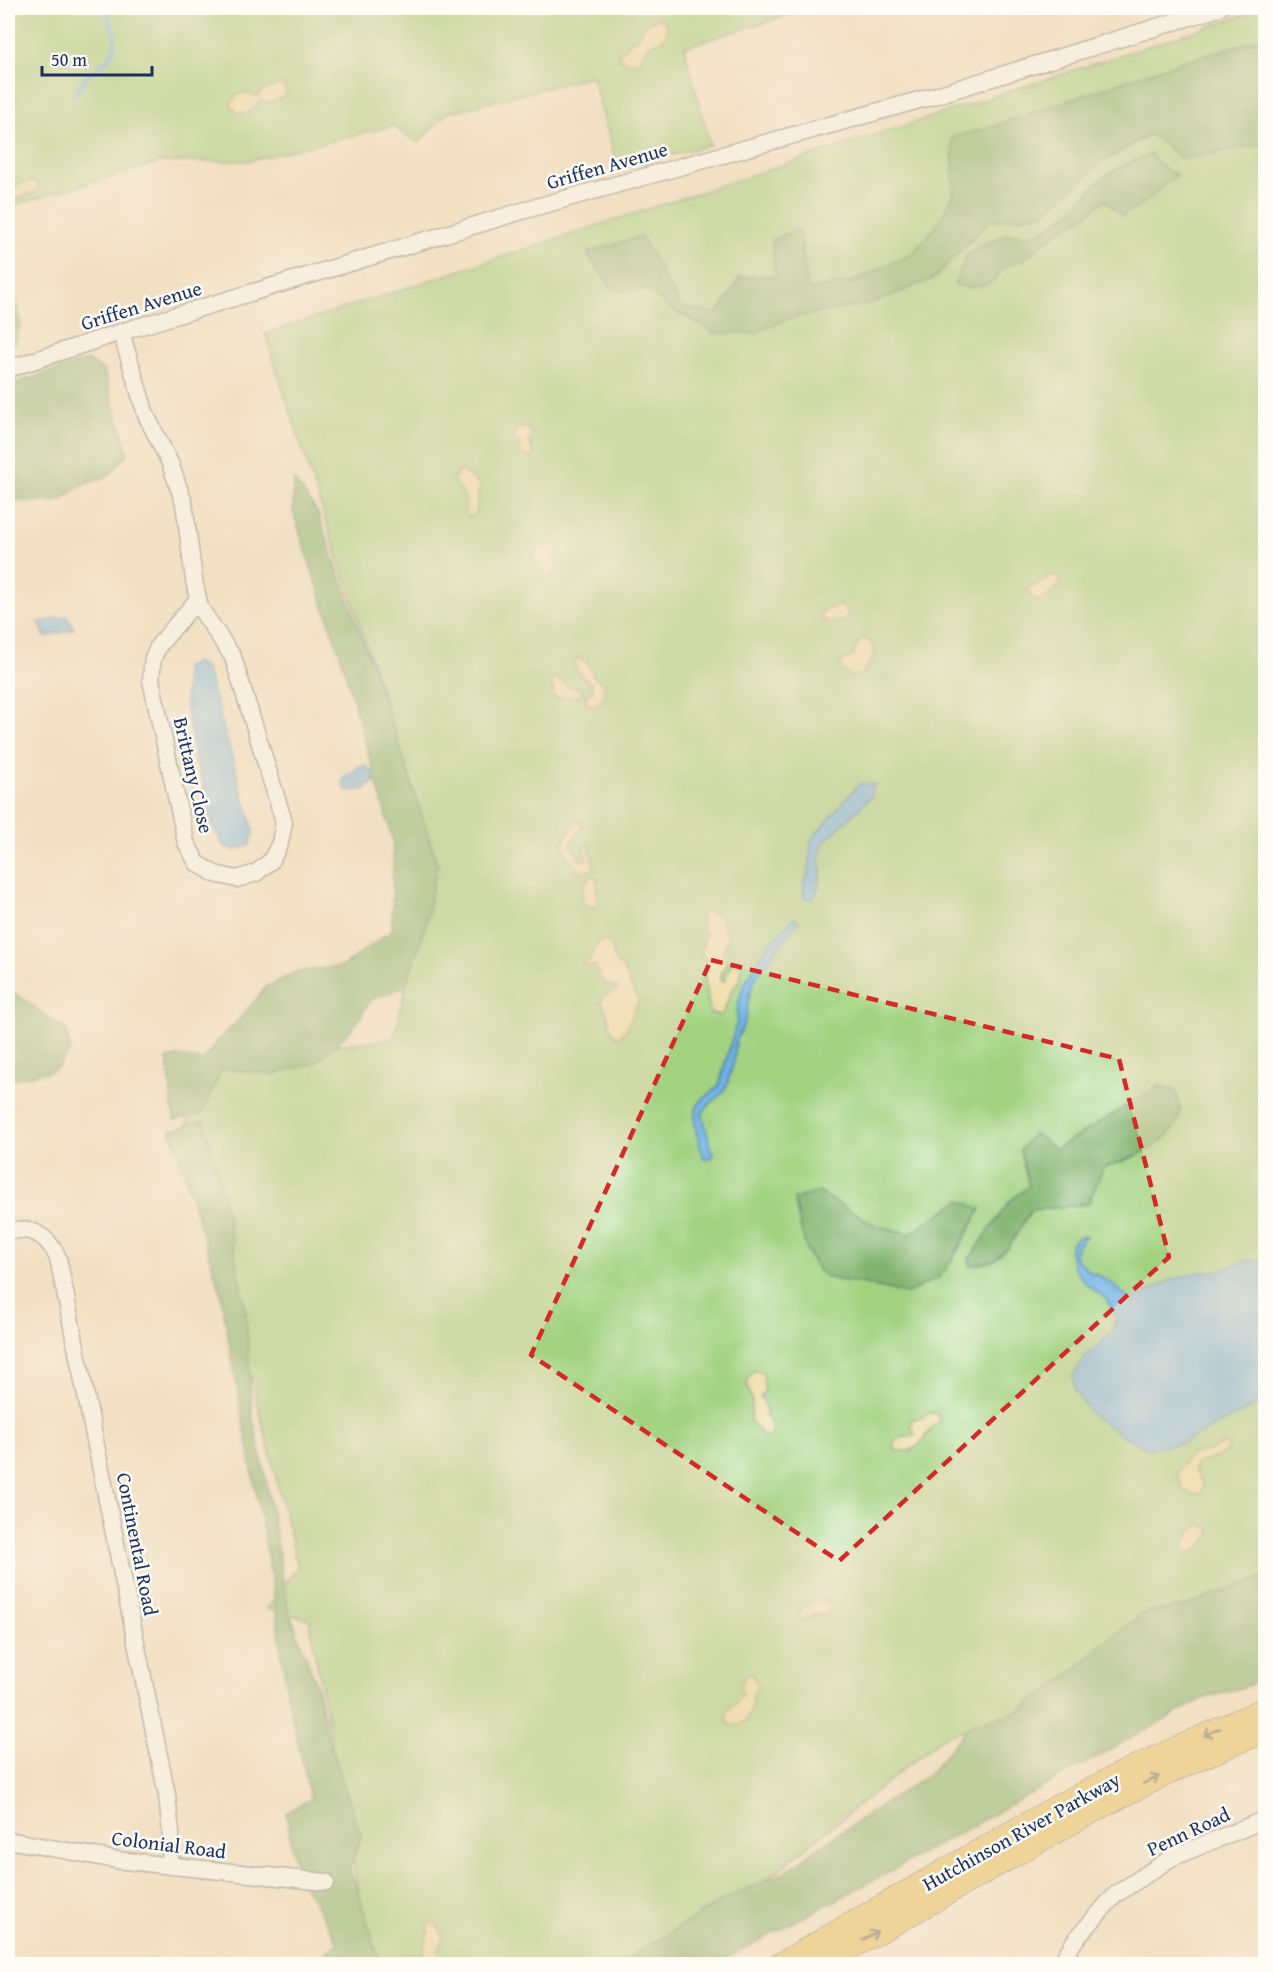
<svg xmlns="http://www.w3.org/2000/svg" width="1273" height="1972" font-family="'Gentium Book Plus',serif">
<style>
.green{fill:#a2d280;stroke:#5e806f;stroke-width:1.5}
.forest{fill:#81b46e;stroke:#4e7266;stroke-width:1.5}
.sand{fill:#eeda9e;stroke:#84847e;stroke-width:1.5}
.water{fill:#6eb2e4;stroke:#4470a1;stroke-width:1.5}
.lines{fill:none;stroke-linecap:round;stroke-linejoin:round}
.stream{stroke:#6eb2e4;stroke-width:4.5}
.minor-casing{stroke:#868890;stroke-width:19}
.highway-casing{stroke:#868890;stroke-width:26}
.minor{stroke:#fff;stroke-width:16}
.highway{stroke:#ebc669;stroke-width:24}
.oneway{stroke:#797363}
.marked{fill:none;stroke:#d62828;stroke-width:4.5;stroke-dasharray:12 8;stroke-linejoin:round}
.labels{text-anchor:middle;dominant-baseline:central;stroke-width:5;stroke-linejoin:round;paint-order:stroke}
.street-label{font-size:20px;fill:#1b2f5e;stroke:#fdfcf7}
</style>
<rect width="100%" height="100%" fill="#fdfcf7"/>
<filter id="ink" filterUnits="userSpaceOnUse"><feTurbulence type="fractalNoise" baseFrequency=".0167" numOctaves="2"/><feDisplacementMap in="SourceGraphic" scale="12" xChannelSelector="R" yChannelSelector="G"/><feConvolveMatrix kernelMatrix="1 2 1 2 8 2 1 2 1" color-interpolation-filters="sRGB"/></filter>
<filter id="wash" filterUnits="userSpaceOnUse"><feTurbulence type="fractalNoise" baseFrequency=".008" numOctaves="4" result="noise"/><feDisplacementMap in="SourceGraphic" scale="24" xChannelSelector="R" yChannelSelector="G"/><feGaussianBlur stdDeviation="1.35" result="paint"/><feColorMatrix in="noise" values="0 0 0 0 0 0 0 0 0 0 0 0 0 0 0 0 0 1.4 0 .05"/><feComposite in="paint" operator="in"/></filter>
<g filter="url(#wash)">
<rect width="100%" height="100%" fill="#f2e0c3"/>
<g class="green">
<path d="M 8,8 L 812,8 L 684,47 L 710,145 L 618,169 L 592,76 L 447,113 L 418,143 L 393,126 L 247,161 L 160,162 L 8,207 Z"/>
<path d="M 1265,8 L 1265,1646 L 946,1735 L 661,1964 L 372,1964 L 309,1619 L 267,1609 L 298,1567 L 186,1114 L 213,1057 L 394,1039 L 429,884 L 440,871 L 265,334 Z"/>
</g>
<g class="forest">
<path d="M 1265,37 L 1265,144 L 1183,159 L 1150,134 L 1107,159 L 1043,214 L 989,221 L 934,278 L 873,303 L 790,318 L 755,333 L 715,333 L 676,312 L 645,290 L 613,291 L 587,253 L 641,236 L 681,307 L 718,313 L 740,277 L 775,276 L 772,239 L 799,230 L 808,289 L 852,282 L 912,254 L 938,224 L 954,193 L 952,137 L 991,127 L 1171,65 Z"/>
<path d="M 1150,154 L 1164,169 L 1178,175 L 1170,180 L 1144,203 L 1122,216 L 1105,200 L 1082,218 L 1060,230 L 1022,260 L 1004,267 L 992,283 L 970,288 L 954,284 L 966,256 L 981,246 L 1007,234 L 1030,235 L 1044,230 L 1076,207 L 1095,184 L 1116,169 Z"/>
<path d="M 8,277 L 21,322 L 15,343 L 8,344 Z"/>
<path d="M 87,360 L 104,371 L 128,453 L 110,475 L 83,485 L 58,502 L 13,501 L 8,495 L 8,385 Z"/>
<path d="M 294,480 L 317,511 L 396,735 L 437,863 L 426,923 L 406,986 L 371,1000 L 354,1027 L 317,1062 L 275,1074 L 222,1069 L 202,1114 L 174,1120 L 167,1059 L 179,1056 L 203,1061 L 217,1041 L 236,1023 L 266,987 L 296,972 L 343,966 L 392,930 L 393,841 L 343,664 L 293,512 Z"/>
<path d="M 8,988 L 66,1030 L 71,1050 L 55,1070 L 8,1080 Z"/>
<path d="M 1159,1086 L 1175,1090 C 1176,1095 1180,1103 1180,1108 C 1181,1142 1129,1160 1103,1168 L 1088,1204 L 1031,1210 L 1008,1248 L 993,1261 L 969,1266 L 969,1259 L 1010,1201 L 1029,1186 L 1020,1151 L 1033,1133 L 1056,1149 Z"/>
<path d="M 204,1120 L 221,1183 L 246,1312 L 252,1415 L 266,1480 L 288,1608 L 317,1686 L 328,1737 L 361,1836 L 350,1868 L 381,1964 L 311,1964 L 338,1943 L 296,1870 L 286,1813 L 311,1799 L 288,1700 L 272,1582 L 220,1291 L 171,1130 Z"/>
<path d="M 819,1192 L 873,1224 L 910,1234 L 960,1200 L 981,1209 L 953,1258 L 940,1277 L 906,1294 C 891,1290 876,1286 861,1283 C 851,1281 838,1281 829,1278 C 805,1268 800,1221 794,1199 Z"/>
<path d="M 1265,1576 L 1265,1681 L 1202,1699 L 885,1874 L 715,1964 L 619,1964 L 723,1900 L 786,1871 L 830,1839 L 928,1775 L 971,1724 L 1017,1712 L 1074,1671 L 1098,1648 L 1143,1613 L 1184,1606 Z"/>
</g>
<g class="sand">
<path d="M 660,18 L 667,25 C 669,41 657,40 647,47 L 641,59 L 637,62 C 630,63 622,62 618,56 L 633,39 L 638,39 C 642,26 647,21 660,18 Z"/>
<path d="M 281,84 L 284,85 L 286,93 L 282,98 L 266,103 L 260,100 L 250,112 C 242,115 235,113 231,105 C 236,88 246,94 258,96 L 265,89 Z"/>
<path d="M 32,181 L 38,183 L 38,189 L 35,192 L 8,202 L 8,189 L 12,190 L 18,184 Z"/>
<path d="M 527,427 L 533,434 L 529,442 L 534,455 L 531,457 L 520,454 L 521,447 L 512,437 L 518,428 Z"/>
<path d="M 462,471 L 479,484 L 481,488 L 478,494 L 477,512 L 470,517 L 465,514 L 465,498 L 462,492 L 453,481 L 458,472 Z"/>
<path d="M 541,545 L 547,545 L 557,565 L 556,571 L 549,577 L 543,575 L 542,566 L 532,557 Z"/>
<path d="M 1056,575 L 1060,579 L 1060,585 C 1047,597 1039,610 1027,590 L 1031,586 L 1041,583 L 1048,576 Z"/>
<path d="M 839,606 L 842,606 L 848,613 L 845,621 L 826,623 L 820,616 C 823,607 831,608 839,606 Z"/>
<path d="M 863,638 C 872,640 874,646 875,655 L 861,675 C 853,679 847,673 841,669 L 840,664 L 854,654 L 854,649 Z"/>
<path d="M 576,657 L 587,662 C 590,666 591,672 594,676 C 599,684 596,676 602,683 C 608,691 602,700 596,705 L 589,705 L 585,701 L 587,695 L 592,690 L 592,684 C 583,678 571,668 576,657 Z"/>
<path d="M 555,677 L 568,687 L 578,688 L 582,691 L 581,695 L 576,697 L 555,698 L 551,682 Z"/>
<path d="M 577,821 L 581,822 L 583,827 L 572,841 L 573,850 L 578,854 L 578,860 L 581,861 L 586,859 L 584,851 L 585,847 L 589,846 C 590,852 594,864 594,869 C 591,870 588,872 585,872 C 574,871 562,850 564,841 C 565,833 573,827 577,821 Z"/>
<path d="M 594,876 L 598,880 L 597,891 L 599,903 L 595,907 L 588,906 L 583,903 C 582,892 581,880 594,876 Z"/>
<path d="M 706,910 L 720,916 L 728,935 L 723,953 L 727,961 L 721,976 L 721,980 L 724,981 L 731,965 L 736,961 L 741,968 L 741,977 L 731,992 L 722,1015 L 710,1013 L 704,972 L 706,962 L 701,952 L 706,933 L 702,930 L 701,916 Z"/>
<path d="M 605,940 L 613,948 L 614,960 L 624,970 L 629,983 L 639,1001 C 631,1013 631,1027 620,1037 L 617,1037 L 610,1029 L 607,1012 L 601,1002 L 604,996 L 619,989 C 616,987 613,986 609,985 C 600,982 598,973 595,965 L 588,967 L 583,963 L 589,961 C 594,953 595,942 605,940 Z"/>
<path d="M 753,1371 L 758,1371 L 763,1374 L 765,1391 L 760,1397 L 764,1400 L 766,1417 L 771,1423 L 771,1434 L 765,1437 L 750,1421 L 752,1402 L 747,1382 Z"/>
<path d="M 929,1413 L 936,1413 L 939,1417 L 939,1422 L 931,1428 L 924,1440 L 915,1448 L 909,1451 L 896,1451 L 893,1443 L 904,1436 L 915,1436 C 914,1429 908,1427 913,1419 L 924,1417 Z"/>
<path d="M 1226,1443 L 1230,1447 C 1222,1460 1207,1456 1196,1465 L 1194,1469 L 1203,1485 L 1202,1492 L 1194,1495 L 1183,1490 L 1177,1473 L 1190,1454 L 1210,1450 Z"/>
<path d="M 1201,1524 L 1209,1528 L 1211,1534 L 1193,1554 L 1184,1551 C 1183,1540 1192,1529 1201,1524 Z"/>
<path d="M 822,1600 L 828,1602 L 831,1607 L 827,1614 L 812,1615 L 802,1620 L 799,1616 L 802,1607 L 814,1601 Z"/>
<path d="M 748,1674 L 752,1675 L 758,1686 L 752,1698 L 752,1709 L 745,1721 L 739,1725 L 729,1724 L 727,1722 C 727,1707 729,1711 737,1702 C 739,1700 740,1697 742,1694 L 740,1686 L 745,1676 Z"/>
<path d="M 433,1922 C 444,1930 446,1939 438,1950 L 441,1964 L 427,1964 C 420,1947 424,1948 429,1931 L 427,1924 Z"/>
</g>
<g class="water">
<path d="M 67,616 L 74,629 L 45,637 L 39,622 Z"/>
<path d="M 196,662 L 206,668 L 254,832 L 250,845 L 236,850 L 224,847 L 211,823 L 206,791 L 195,760 L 186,708 L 185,668 Z"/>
<path d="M 360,766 L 366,766 L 375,776 L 374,782 L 363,790 L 346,791 L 342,781 L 345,776 L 350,774 Z"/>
<path d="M 859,784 L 874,784 L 871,797 L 824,842 L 820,852 L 821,876 L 817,891 L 812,900 L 804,898 L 803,885 L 809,871 L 811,840 Z"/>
<path d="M 793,918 L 799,921 L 756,977 L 749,995 L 746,1019 L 736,1042 L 734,1061 L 727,1085 L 723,1092 L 708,1106 L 702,1113 L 713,1156 L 706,1159 L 703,1157 C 699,1140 688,1115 701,1101 C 707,1095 714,1092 719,1085 L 737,1022 L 737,1009 L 743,986 L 768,945 Z"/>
<path d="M 1086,1236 L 1077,1246 L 1075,1257 L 1091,1273 L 1097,1274 L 1111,1283 L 1131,1300 L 1171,1280 L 1196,1273 L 1222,1270 L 1248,1260 L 1265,1260 L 1265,1404 L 1250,1408 L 1183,1443 L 1148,1449 L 1121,1435 L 1091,1414 L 1075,1391 L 1073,1375 L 1087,1355 L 1111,1333 L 1117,1317 L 1106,1299 L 1085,1283 L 1074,1267 L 1070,1252 L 1071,1244 L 1079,1237 Z"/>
</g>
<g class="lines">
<path class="stream" d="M 74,94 C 79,88 83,81 89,75 C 101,63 115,60 115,39 C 115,31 107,17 105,8"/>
</g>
</g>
<g filter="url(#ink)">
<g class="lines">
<defs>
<g id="minor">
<path d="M 121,332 L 146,415 L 170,463 L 184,503 L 194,580 L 200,608 L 233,657 L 284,822 L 280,843 L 271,861 L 256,873 L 237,879 L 215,874 L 197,863 L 186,842 L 151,680 L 153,658 L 159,645 L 198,599"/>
<path d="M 8,369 L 121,332 L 529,209 L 937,95 L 1219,8"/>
<path d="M 8,1232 C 31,1225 48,1236 58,1258 L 167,1795 L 171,1833 L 170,1866"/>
<path d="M 8,1840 L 116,1860 L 326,1882"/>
<path d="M 1060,1964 L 1076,1939 L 1115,1895 L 1171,1858 L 1266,1819"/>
</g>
<g id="highway">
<path d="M 782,1964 L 1065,1803 L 1130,1770 L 1266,1709"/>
<path d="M 819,1964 C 968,1885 1108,1790 1266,1730"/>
</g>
</defs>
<use href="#minor" class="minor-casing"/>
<use href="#highway" class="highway-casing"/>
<use href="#minor" class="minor"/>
<use href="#highway" class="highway"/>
</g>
<defs><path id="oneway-shaft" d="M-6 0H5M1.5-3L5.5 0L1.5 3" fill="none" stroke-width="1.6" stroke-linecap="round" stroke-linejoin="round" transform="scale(1.5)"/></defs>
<g class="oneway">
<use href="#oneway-shaft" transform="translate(1212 1732) rotate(155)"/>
<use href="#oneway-shaft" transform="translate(1151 1780) rotate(-26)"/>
<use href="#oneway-shaft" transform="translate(870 1936) rotate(-30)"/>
</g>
</g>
<path d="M0 0H1273V1972H0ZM 711,960 L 1119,1059 L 1169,1257 L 839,1561 L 531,1355 Z" fill="#f2e0c3" fill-opacity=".55" fill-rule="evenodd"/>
<path class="marked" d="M 711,960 L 1119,1059 L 1169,1257 L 839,1561 L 531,1355 Z"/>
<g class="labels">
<g class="street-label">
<text transform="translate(607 165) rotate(-16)">Griffen Avenue</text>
<text transform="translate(141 305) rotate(-17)">Griffen Avenue</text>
<text transform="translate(194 775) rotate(77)">Brittany Close</text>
<text transform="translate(138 1544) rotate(79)">Continental Road</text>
<text transform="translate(1021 1831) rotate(-29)">Hutchinson River Parkway</text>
<text transform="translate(1188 1831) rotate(-25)">Penn Road</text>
<text transform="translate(169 1844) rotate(7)">Colonial Road</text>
</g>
</g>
<rect width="1273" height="1972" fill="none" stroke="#fdfcf7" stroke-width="30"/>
<path d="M42 66v9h110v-9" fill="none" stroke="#1b2f5e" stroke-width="3"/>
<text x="51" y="66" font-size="18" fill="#1b2f5e" stroke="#fdfcf7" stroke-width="4.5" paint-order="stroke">50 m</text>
</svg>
